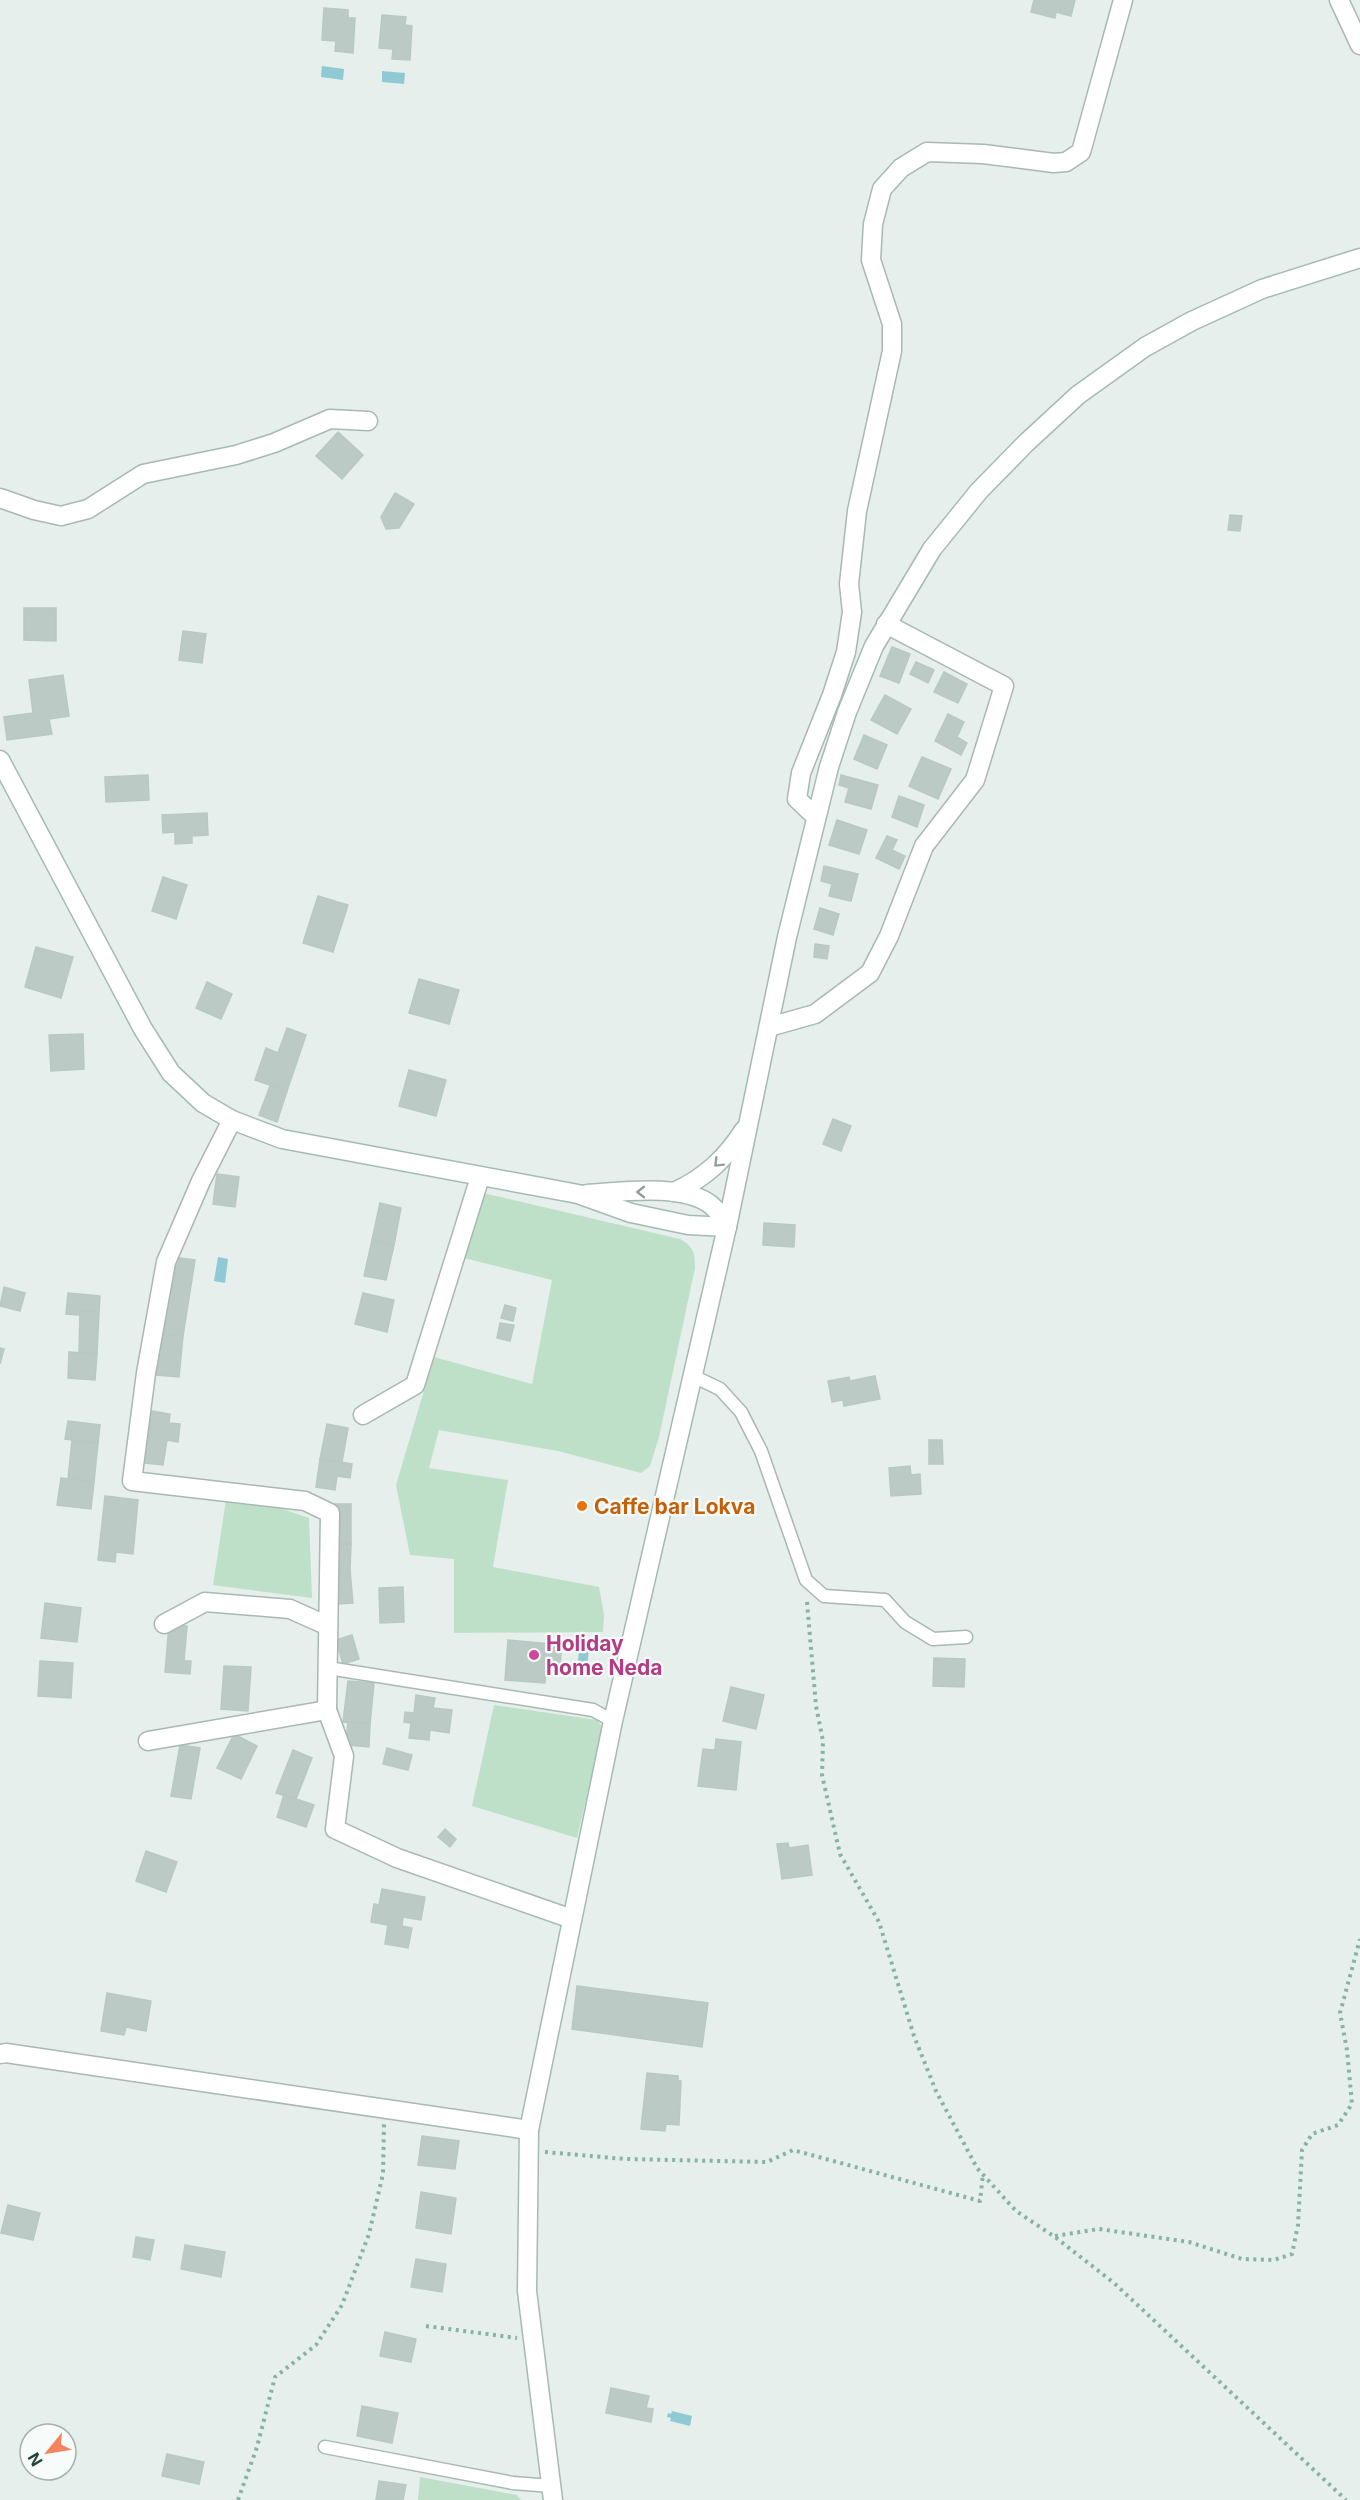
<svg xmlns="http://www.w3.org/2000/svg" width="1360" height="2500" font-family="Inter,sans-serif">
<style>
.green{fill:#bfe0c8}
.water{fill:#8ec9d4}
.building{fill:#bbcac4;stroke:#b8c9c2;stroke-width:1.5}
.lines{fill:none;stroke-linecap:round;stroke-linejoin:round}
.lane-casing{stroke:#a8b8b2;stroke-width:15}
.street-casing{stroke:#a8b8b2;stroke-width:21}
.secondary-casing{stroke:#a4bbb3;stroke-width:21}
.path{stroke:#86b3a5;stroke-width:4;stroke-dasharray:3 4.5;stroke-linecap:butt}
.lane{stroke:#fff;stroke-width:12}
.street{stroke:#fff;stroke-width:18}
.secondary{stroke:#fff;stroke-width:18}
.oneway{stroke:#92a09c}
.food-dot{fill:#e8710a;stroke:#f7fbf9;stroke-width:2}
.hotel-dot{fill:#d1479c;stroke:#f7fbf9;stroke-width:2}
.labels{text-anchor:middle;dominant-baseline:central;stroke-width:4.5;stroke-linejoin:round;paint-order:stroke}
.food-label{font-size:21px;font-weight:bold;fill:#c56008;stroke:#f7fbf9;text-anchor:start}
.hotel-label{font-size:21px;font-weight:bold;fill:#b23c85;stroke:#f7fbf9;text-anchor:start}
</style>
<rect width="100%" height="100%" fill="#e6efeb"/>
<g class="green">
<path d="M 483,1193 L 680,1239 C 694,1247 695,1253 695,1268 L 659,1437 L 650,1466 L 641,1473 L 558,1451 L 439,1430 L 429,1468 L 508,1480 L 493,1567 L 599,1587 L 604,1614 L 603,1632 L 454,1633 L 454,1559 L 410,1555 L 396,1485 L 434,1357 L 532,1384 L 552,1280 L 464,1258 Z"/>
<path d="M 226,1500 L 244,1504 L 259,1501 L 309,1518 L 312,1598 L 213,1585 Z"/>
<path d="M 494,1705 L 597,1720 L 603,1728 L 577,1838 L 472,1806 Z"/>
<path d="M 420,2477 L 517,2495 L 521,2500 L 418,2500 Z"/>
</g>
<g class="water">
<path d="M 322,66 L 344,69 L 343,80 L 321,77 Z"/>
<path d="M 382,71 L 405,73 L 404,84 L 382,82 Z"/>
<path d="M 218,1257 L 228,1259 L 225,1283 L 214,1281 Z"/>
<path d="M 579,1648 L 589,1649 L 586,1676 L 577,1676 Z"/>
<path d="M 672,2411 L 692,2416 L 690,2426 L 670,2421 L 671,2418 L 667,2417 L 668,2413 L 671,2414 Z"/>
</g>
<g class="building">
<path d="M 1034,0 L 1075,0 L 1071,16 L 1056,12 L 1055,18 L 1031,12 Z"/>
<path d="M 324,8 L 348,10 L 348,18 L 355,18 L 353,53 L 335,51 L 336,41 L 322,40 Z"/>
<path d="M 382,15 L 406,17 L 405,25 L 412,26 L 410,60 L 392,59 L 393,49 L 379,48 Z"/>
<path d="M 338,432 L 363,455 L 342,479 L 316,456 Z"/>
<path d="M 395,493 L 414,504 L 399,528 L 386,529 L 381,517 Z"/>
<path d="M 1230,515 L 1242,516 L 1240,531 L 1228,530 Z"/>
<path d="M 24,608 L 56,608 L 56,641 L 24,640 Z"/>
<path d="M 183,631 L 206,634 L 202,663 L 179,660 Z"/>
<path d="M 892,647 L 910,654 L 899,683 L 880,676 Z"/>
<path d="M 916,662 L 934,670 L 928,683 L 910,674 Z"/>
<path d="M 944,672 L 967,684 L 958,703 L 934,692 Z"/>
<path d="M 63,675 L 69,716 L 49,719 L 52,734 L 7,740 L 4,717 L 33,713 L 29,680 Z"/>
<path d="M 885,695 L 911,709 L 897,734 L 871,720 Z"/>
<path d="M 948,714 L 964,722 L 957,737 L 967,743 L 961,755 L 935,741 Z"/>
<path d="M 864,735 L 887,745 L 877,769 L 854,759 Z"/>
<path d="M 922,757 L 951,769 L 938,799 L 909,786 Z"/>
<path d="M 148,775 L 149,800 L 106,802 L 105,777 Z"/>
<path d="M 841,775 L 878,785 L 871,809 L 845,802 L 849,788 L 839,785 Z"/>
<path d="M 899,796 L 924,805 L 917,827 L 892,817 Z"/>
<path d="M 207,813 L 208,835 L 192,836 L 192,843 L 175,844 L 175,832 L 163,833 L 162,815 Z"/>
<path d="M 837,820 L 867,830 L 859,854 L 829,845 Z"/>
<path d="M 887,836 L 897,840 L 892,850 L 905,856 L 899,869 L 876,858 Z"/>
<path d="M 824,866 L 858,874 L 851,901 L 829,896 L 832,884 L 821,881 Z"/>
<path d="M 163,877 L 187,885 L 176,919 L 152,911 Z"/>
<path d="M 318,896 L 348,905 L 333,952 L 303,943 Z"/>
<path d="M 820,908 L 839,914 L 833,935 L 814,929 Z"/>
<path d="M 815,944 L 829,946 L 827,959 L 814,957 Z"/>
<path d="M 36,947 L 73,957 L 61,998 L 25,987 Z"/>
<path d="M 419,979 L 459,990 L 449,1024 L 409,1013 Z"/>
<path d="M 207,982 L 232,994 L 221,1019 L 196,1008 Z"/>
<path d="M 287,1028 L 306,1035 L 287,1091 L 255,1080 L 266,1048 L 278,1053 Z"/>
<path d="M 83,1034 L 84,1069 L 51,1071 L 49,1035 Z"/>
<path d="M 409,1070 L 446,1080 L 436,1116 L 399,1106 Z"/>
<path d="M 270,1086 L 287,1091 L 277,1122 L 259,1115 Z"/>
<path d="M 833,1119 L 851,1126 L 841,1151 L 823,1144 Z"/>
<path d="M 217,1174 L 239,1177 L 235,1207 L 213,1204 Z"/>
<path d="M 380,1203 L 401,1208 L 394,1245 L 372,1240 Z"/>
<path d="M 764,1223 L 795,1225 L 794,1247 L 763,1245 Z"/>
<path d="M 372,1240 L 394,1245 L 386,1280 L 364,1276 Z"/>
<path d="M 171,1257 L 195,1260 L 183,1336 L 161,1334 Z"/>
<path d="M 4,1287 L 25,1293 L 20,1311 L 0,1306 Z"/>
<path d="M 68,1293 L 100,1296 L 99,1312 L 80,1311 L 79,1315 L 66,1314 Z"/>
<path d="M 363,1293 L 394,1300 L 387,1332 L 355,1324 Z"/>
<path d="M 505,1305 L 516,1308 L 513,1321 L 501,1318 Z"/>
<path d="M 80,1311 L 99,1312 L 97,1354 L 79,1353 Z"/>
<path d="M 500,1323 L 514,1325 L 510,1341 L 497,1338 Z"/>
<path d="M 161,1334 L 183,1336 L 179,1377 L 156,1375 Z"/>
<path d="M 0,1348 L 4,1349 L 0,1364 Z"/>
<path d="M 69,1352 L 97,1354 L 95,1380 L 68,1378 Z"/>
<path d="M 875,1376 L 880,1399 L 844,1406 L 843,1400 L 832,1402 L 828,1381 L 849,1377 L 850,1381 Z"/>
<path d="M 152,1411 L 170,1414 L 169,1423 L 180,1424 L 178,1442 L 167,1440 L 163,1465 L 145,1463 Z"/>
<path d="M 68,1421 L 100,1425 L 98,1443 L 65,1439 Z"/>
<path d="M 327,1424 L 348,1428 L 342,1462 L 320,1459 Z"/>
<path d="M 72,1440 L 98,1443 L 94,1482 L 68,1479 Z"/>
<path d="M 929,1440 L 942,1440 L 943,1464 L 929,1464 Z"/>
<path d="M 320,1459 L 352,1464 L 350,1478 L 337,1476 L 335,1490 L 316,1487 Z"/>
<path d="M 910,1466 L 911,1475 L 920,1474 L 921,1494 L 891,1496 L 889,1468 Z"/>
<path d="M 61,1478 L 94,1482 L 91,1509 L 57,1505 Z"/>
<path d="M 105,1496 L 138,1500 L 133,1554 L 116,1552 L 115,1562 L 98,1560 Z"/>
<rect x="334" y="1504" width="17" height="40"/>
<path d="M 334,1544 L 351,1544 L 350,1570 L 333,1572 Z"/>
<path d="M 350,1570 L 353,1603 L 337,1604 L 333,1572 Z"/>
<path d="M 403,1587 L 404,1622 L 380,1623 L 379,1588 Z"/>
<path d="M 45,1603 L 81,1608 L 77,1642 L 41,1638 Z"/>
<path d="M 169,1625 L 187,1626 L 184,1661 L 191,1661 L 190,1674 L 165,1672 Z"/>
<path d="M 352,1635 L 359,1659 L 343,1664 L 336,1640 Z"/>
<path d="M 508,1640 L 562,1645 L 560,1665 L 546,1664 L 545,1683 L 505,1680 Z"/>
<path d="M 934,1658 L 965,1659 L 964,1687 L 933,1686 Z"/>
<path d="M 40,1661 L 73,1663 L 71,1698 L 38,1696 Z"/>
<path d="M 224,1666 L 251,1667 L 248,1711 L 221,1709 Z"/>
<path d="M 348,1681 L 374,1683 L 370,1724 L 343,1722 Z"/>
<path d="M 731,1687 L 764,1695 L 756,1729 L 723,1721 Z"/>
<path d="M 416,1695 L 435,1698 L 433,1708 L 452,1710 L 449,1733 L 430,1730 L 429,1740 L 409,1738 L 411,1723 L 404,1722 L 405,1712 L 414,1713 Z"/>
<path d="M 348,1722 L 370,1724 L 369,1747 L 346,1745 Z"/>
<path d="M 234,1734 L 257,1746 L 241,1779 L 217,1768 Z"/>
<path d="M 716,1739 L 741,1742 L 736,1790 L 698,1786 L 703,1749 L 715,1750 Z"/>
<path d="M 180,1745 L 200,1748 L 191,1799 L 171,1796 Z"/>
<path d="M 387,1748 L 412,1755 L 408,1770 L 383,1764 Z"/>
<path d="M 293,1750 L 312,1758 L 296,1799 L 276,1793 Z"/>
<path d="M 284,1795 L 314,1805 L 306,1827 L 277,1817 Z"/>
<path d="M 445,1829 L 456,1839 L 450,1847 L 438,1837 Z"/>
<path d="M 788,1843 L 789,1848 L 808,1845 L 812,1875 L 782,1879 L 777,1844 Z"/>
<path d="M 146,1851 L 177,1862 L 166,1892 L 136,1881 Z"/>
<path d="M 382,1889 L 425,1897 L 421,1920 L 403,1917 L 402,1926 L 412,1928 L 408,1948 L 385,1944 L 388,1925 L 371,1922 L 374,1904 L 379,1905 Z"/>
<path d="M 577,1986 L 708,2003 L 702,2047 L 572,2029 Z"/>
<path d="M 107,1993 L 151,2001 L 146,2031 L 126,2027 L 124,2035 L 101,2031 Z"/>
<path d="M 647,2073 L 678,2076 L 678,2081 L 681,2081 L 679,2125 L 666,2124 L 665,2131 L 641,2129 Z"/>
<path d="M 422,2136 L 459,2141 L 455,2169 L 418,2165 Z"/>
<path d="M 421,2192 L 456,2198 L 451,2234 L 416,2228 Z"/>
<path d="M 8,2205 L 40,2213 L 33,2240 L 1,2233 Z"/>
<path d="M 136,2237 L 154,2240 L 150,2260 L 133,2257 Z"/>
<path d="M 185,2245 L 225,2252 L 221,2277 L 181,2269 Z"/>
<path d="M 416,2259 L 446,2264 L 442,2292 L 411,2287 Z"/>
<path d="M 385,2332 L 416,2339 L 411,2362 L 380,2356 Z"/>
<path d="M 611,2388 L 649,2396 L 646,2408 L 653,2409 L 651,2422 L 606,2413 Z"/>
<path d="M 362,2406 L 398,2413 L 392,2443 L 357,2436 Z"/>
<path d="M 167,2454 L 204,2462 L 199,2484 L 162,2476 Z"/>
<path d="M 379,2481 L 406,2485 L 403,2500 L 376,2500 Z"/>
</g>
<g class="lines">
<defs>
<g id="lane">
<path d="M 693,1376 L 720,1389 L 741,1412 L 761,1451 L 806,1580 L 824,1596 L 885,1600 L 905,1622 L 933,1639 L 966,1637"/>
<path d="M 328,1668 L 593,1710 L 613,1721"/>
<path d="M 325,2447 L 513,2483 L 551,2486"/>
</g>
<g id="street">
<path d="M 1339,0 L 1360,45"/>
<path d="M 0,498 L 34,510 L 61,516 L 88,509 L 143,474 L 236,455 L 274,443 L 330,419 L 368,421"/>
<path d="M 816,817 L 797,799 L 801,773 L 832,695 L 846,652 L 852,612 L 849,584 L 857,511 L 892,351 L 892,324 L 871,260 L 873,224 L 882,189 L 901,168 L 927,152 L 983,154 L 1054,163 L 1066,162 L 1081,152 L 1123,0"/>
<path d="M 769,1027 L 815,1014 L 870,973 L 889,936 L 924,846 L 975,780 L 1004,686 L 886,624"/>
<path d="M 232,1120 L 201,1181 L 166,1262 L 146,1373 L 132,1481 L 305,1501 L 330,1513 L 327,1710 L 344,1756 L 335,1829 L 397,1858 L 572,1919"/>
<path d="M 363,1415 L 415,1385 L 480,1177"/>
<path d="M 164,1624 L 205,1602 L 290,1609 L 328,1626"/>
<path d="M 148,1741 L 327,1710"/>
<path d="M 0,2054 L 6,2053 L 529,2130"/>
</g>
<g id="secondary">
<path d="M 0,760 L 143,1029 L 171,1073 L 203,1103 L 232,1120 L 282,1139 L 578,1194 L 631,1213 L 688,1225 L 727,1227"/>
<path d="M 674,1192 C 705,1178 726,1158 744,1130"/>
<path d="M 587,1194 C 621,1192 683,1183 711,1205 C 718,1211 723,1218 727,1227"/>
<path d="M 553,2500 L 527,2291 L 529,2130 L 613,1721 L 727,1227 L 787,937 L 829,767 L 847,712 L 874,646 L 932,549 L 979,491 L 1026,443 L 1078,395 L 1145,347 L 1192,321 L 1262,289 L 1360,258"/>
</g>
</defs>
<use href="#lane" class="lane-casing"/>
<use href="#street" class="street-casing"/>
<use href="#secondary" class="secondary-casing"/>
<g class="path">
<path d="M 807,1602 L 816,1706 L 823,1741 L 822,1775 L 840,1854 L 879,1922 L 914,2036 L 936,2091 L 977,2168 L 1016,2211 L 1055,2237 L 1114,2283 L 1346,2500"/>
<path d="M 545,2152 L 625,2159 L 767,2162 L 793,2150 L 980,2201 L 983,2174"/>
<path d="M 1055,2236 L 1099,2229 L 1189,2242 L 1242,2259 L 1274,2260 L 1292,2254 L 1298,2225 L 1302,2150 L 1312,2134 L 1338,2125 L 1352,2104 L 1347,2050 L 1340,2013 L 1360,1939"/>
<path d="M 426,2326 L 517,2338"/>
<path d="M 238,2500 L 257,2447 L 275,2377 L 316,2345 L 342,2305 L 369,2234 L 383,2174 L 384,2124"/>
</g>
<use href="#lane" class="lane"/>
<use href="#street" class="street"/>
<use href="#secondary" class="secondary"/>
</g>
<defs><path id="oneway-chevron" d="M-2-3.5L2.5 0L-2 3.5" fill="none" stroke-width="1.6" stroke-linecap="round" stroke-linejoin="round" transform="scale(1.5)"/></defs>
<g class="oneway">
<use href="#oneway-chevron" transform="translate(718 1163) rotate(135)"/>
<use href="#oneway-chevron" transform="translate(641 1192) rotate(180)"/>
</g>
<circle class="food-dot" cx="582" cy="1506" r="6"/>
<circle class="hotel-dot" cx="534" cy="1655" r="6"/>
<g class="labels">
<g class="food-label">
<text x="594" y="1506">Caffe bar Lokva</text>
</g>
<g class="hotel-label">
<text x="546" y="1643">Holiday<tspan x="546" dy="24">home Neda</tspan></text>
</g>
</g>
<g transform="translate(48 2452) rotate(240)"><circle r="28" fill="#f7fbf9" stroke="#a3b1ad" stroke-width="1.5"/>
<path d="M0-4.5L10 22L0 15L-10 22Z" fill="#f4845f"/>
<text y="-9" font-size="16" font-weight="bold" text-anchor="middle" fill="#24423a">N</text>
</g>
</svg>
